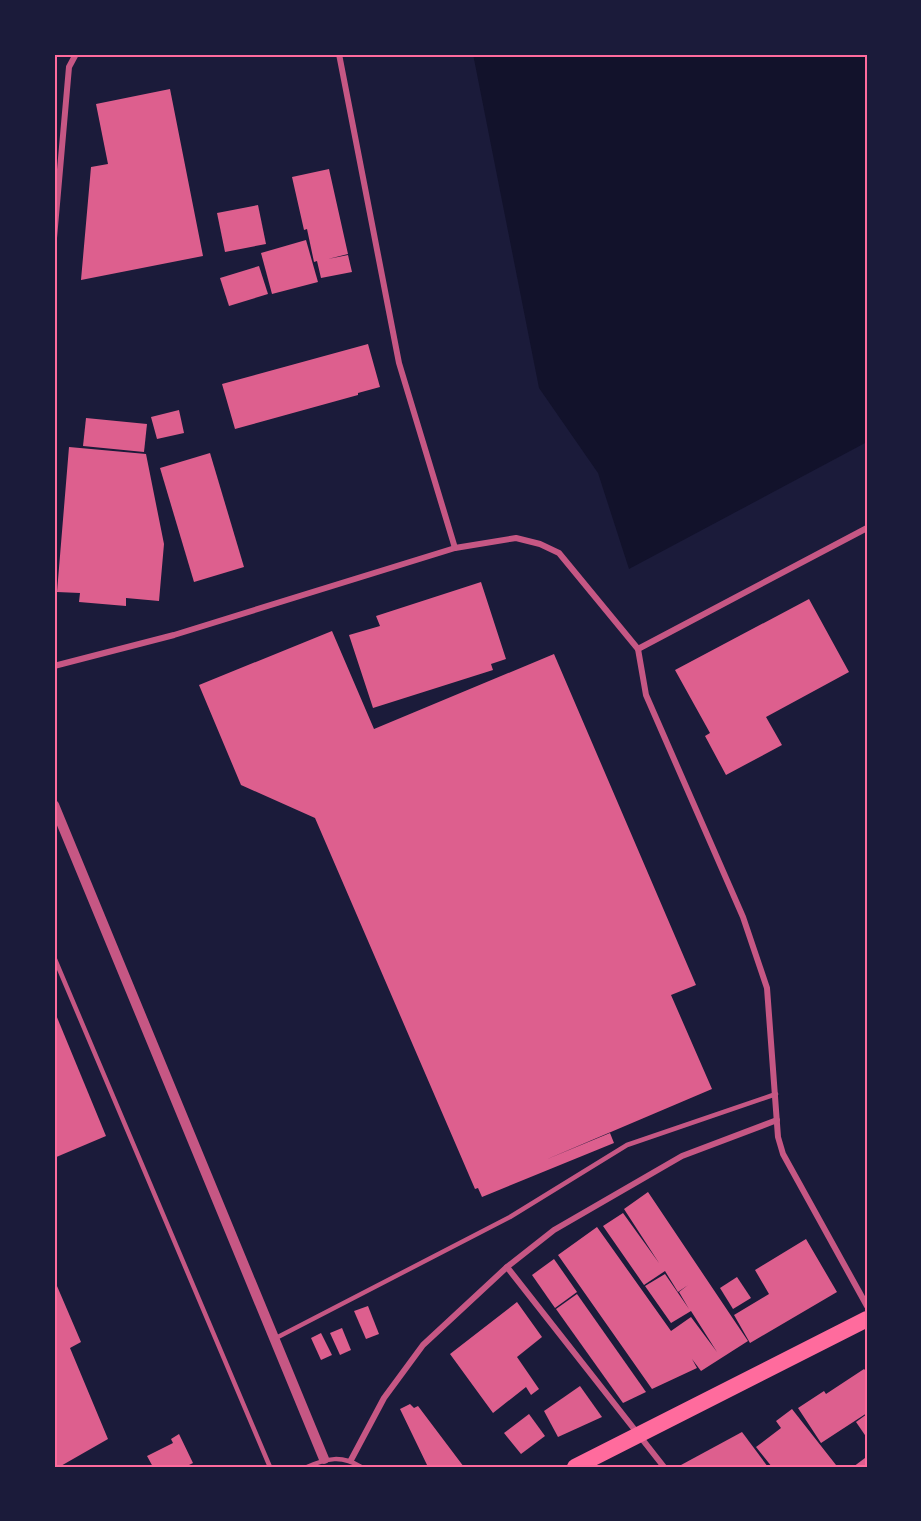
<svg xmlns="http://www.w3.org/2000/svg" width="921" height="1521" font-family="Commissioner,sans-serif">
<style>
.water{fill:#12122b}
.building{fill:#dd5f8e}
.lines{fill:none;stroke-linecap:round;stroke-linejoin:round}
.service{stroke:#c65784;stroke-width:4.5}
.minor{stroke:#c65784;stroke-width:6}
.tertiary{stroke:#c65784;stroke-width:10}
.trunk{stroke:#ff6b9d;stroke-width:16}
.neatline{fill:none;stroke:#ff6b9d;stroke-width:2}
</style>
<rect width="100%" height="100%" fill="#1b1b3a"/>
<path class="water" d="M 473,54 L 867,54 L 867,442 L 629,569 L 598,473 L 539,388 Z"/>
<g class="building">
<path d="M 170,89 L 203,256 L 81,280 L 91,167 L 108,164 L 96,104 Z"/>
<path d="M 329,169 L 348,254 L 328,259 L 348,255 L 352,272 L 321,278 L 317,261 L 314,262 L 307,229 L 304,230 L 292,177 Z"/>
<path d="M 258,205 L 266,244 L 225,252 L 217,213 Z"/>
<path d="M 306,240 L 318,282 L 272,294 L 261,253 Z"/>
<path d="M 259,266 L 268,294 L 229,306 L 220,278 Z"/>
<path d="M 368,344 L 380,387 L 358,393 L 358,395 L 235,429 L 222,384 Z"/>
<path d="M 179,410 L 184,433 L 157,439 L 151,417 Z"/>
<path d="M 86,418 L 147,424 L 144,452 L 83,446 Z"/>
<path d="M 69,447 L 146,454 L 164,544 L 159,601 L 126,598 L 126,606 L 79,602 L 80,593 L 57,592 Z"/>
<path d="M 210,453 L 244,567 L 194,582 L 160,468 Z"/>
<path d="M 481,582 L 506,659 L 491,664 L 493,670 L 373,708 L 349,635 L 380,626 L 376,616 Z"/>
<path d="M 809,599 L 849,672 L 766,717 L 782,745 L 726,775 L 705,736 L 710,733 L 675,670 Z"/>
<path d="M 332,631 L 374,729 L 554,654 L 696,985 L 671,995 L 712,1089 L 545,1160 L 610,1133 L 614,1143 L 482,1197 L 478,1188 L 475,1189 L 315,818 L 241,785 L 199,685 Z"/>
<path d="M 54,1010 L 106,1136 L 54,1158 Z"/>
<path d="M 648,1192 L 748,1341 L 701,1371 L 692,1359 L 697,1368 L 652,1389 L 558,1255 L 597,1227 L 671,1331 L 691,1317 L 717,1352 L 691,1311 L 671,1323 L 645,1286 L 665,1274 L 689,1309 L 679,1292 L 688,1285 L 678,1292 L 665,1271 L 644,1285 L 603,1226 L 623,1213 L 659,1263 L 624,1209 Z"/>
<path d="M 806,1239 L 837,1292 L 750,1343 L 734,1315 L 769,1294 L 755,1270 Z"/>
<path d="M 554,1259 L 577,1292 L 555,1308 L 532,1275 Z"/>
<path d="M 737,1277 L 751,1298 L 733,1309 L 720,1288 Z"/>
<path d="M 54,1279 L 81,1342 L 70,1348 L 108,1439 L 59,1467 L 54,1467 Z"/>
<path d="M 577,1294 L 646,1392 L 623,1403 L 556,1309 Z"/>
<path d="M 517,1302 L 542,1337 L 517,1357 L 539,1389 L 531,1395 L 526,1387 L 493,1413 L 450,1354 Z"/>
<path d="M 368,1306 L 379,1334 L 366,1339 L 354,1311 Z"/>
<path d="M 342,1328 L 351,1350 L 340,1355 L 330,1333 Z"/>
<path d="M 321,1333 L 332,1355 L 321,1360 L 311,1338 Z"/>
<path d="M 864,1369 L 867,1372 L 867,1413 L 821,1443 L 798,1408 L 824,1391 L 826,1394 Z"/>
<path d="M 580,1386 L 602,1417 L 558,1437 L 544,1411 Z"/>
<path d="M 410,1404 L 414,1408 L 418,1406 L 464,1467 L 428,1467 L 400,1409 Z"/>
<path d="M 792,1409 L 836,1465 L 834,1467 L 772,1467 L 756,1447 L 781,1428 L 776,1421 Z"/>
<path d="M 529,1414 L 545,1436 L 521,1454 L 504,1433 Z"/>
<path d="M 867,1414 L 867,1438 L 856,1422 Z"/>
<path d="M 742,1432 L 768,1467 L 682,1467 L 681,1465 Z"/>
<path d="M 179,1434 L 193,1463 L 185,1467 L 153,1467 L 147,1456 L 173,1443 L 171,1439 Z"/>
<path d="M 865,1458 L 867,1467 L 853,1467 Z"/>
</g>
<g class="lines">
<g class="service">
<path d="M 54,957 L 270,1467"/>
<path d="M 276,1338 L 510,1217 L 627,1145 L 776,1094"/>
<path d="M 307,1467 C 327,1458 342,1455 361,1467"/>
</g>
<g class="minor">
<path d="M 339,54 L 399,363 L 455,548"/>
<path d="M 54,238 L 69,67 L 76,54"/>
<path d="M 638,649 L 867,528"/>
<path d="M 54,666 L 174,635 L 455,548 L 516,538 L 540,544 L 559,553 L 638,649 L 646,695 L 743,917 L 767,988 L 778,1137 L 783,1154 L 867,1306"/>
<path d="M 507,1267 L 664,1467"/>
<path d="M 351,1460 L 384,1398 L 423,1345 L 507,1267 L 554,1230 L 682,1156 L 777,1120"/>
</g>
<path class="tertiary" d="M 54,805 L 324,1459"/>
<path class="trunk" d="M 575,1467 L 867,1319"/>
</g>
<rect width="921" height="1521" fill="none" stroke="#1b1b3a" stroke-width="111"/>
<rect x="56" y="56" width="810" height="1410" class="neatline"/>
</svg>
